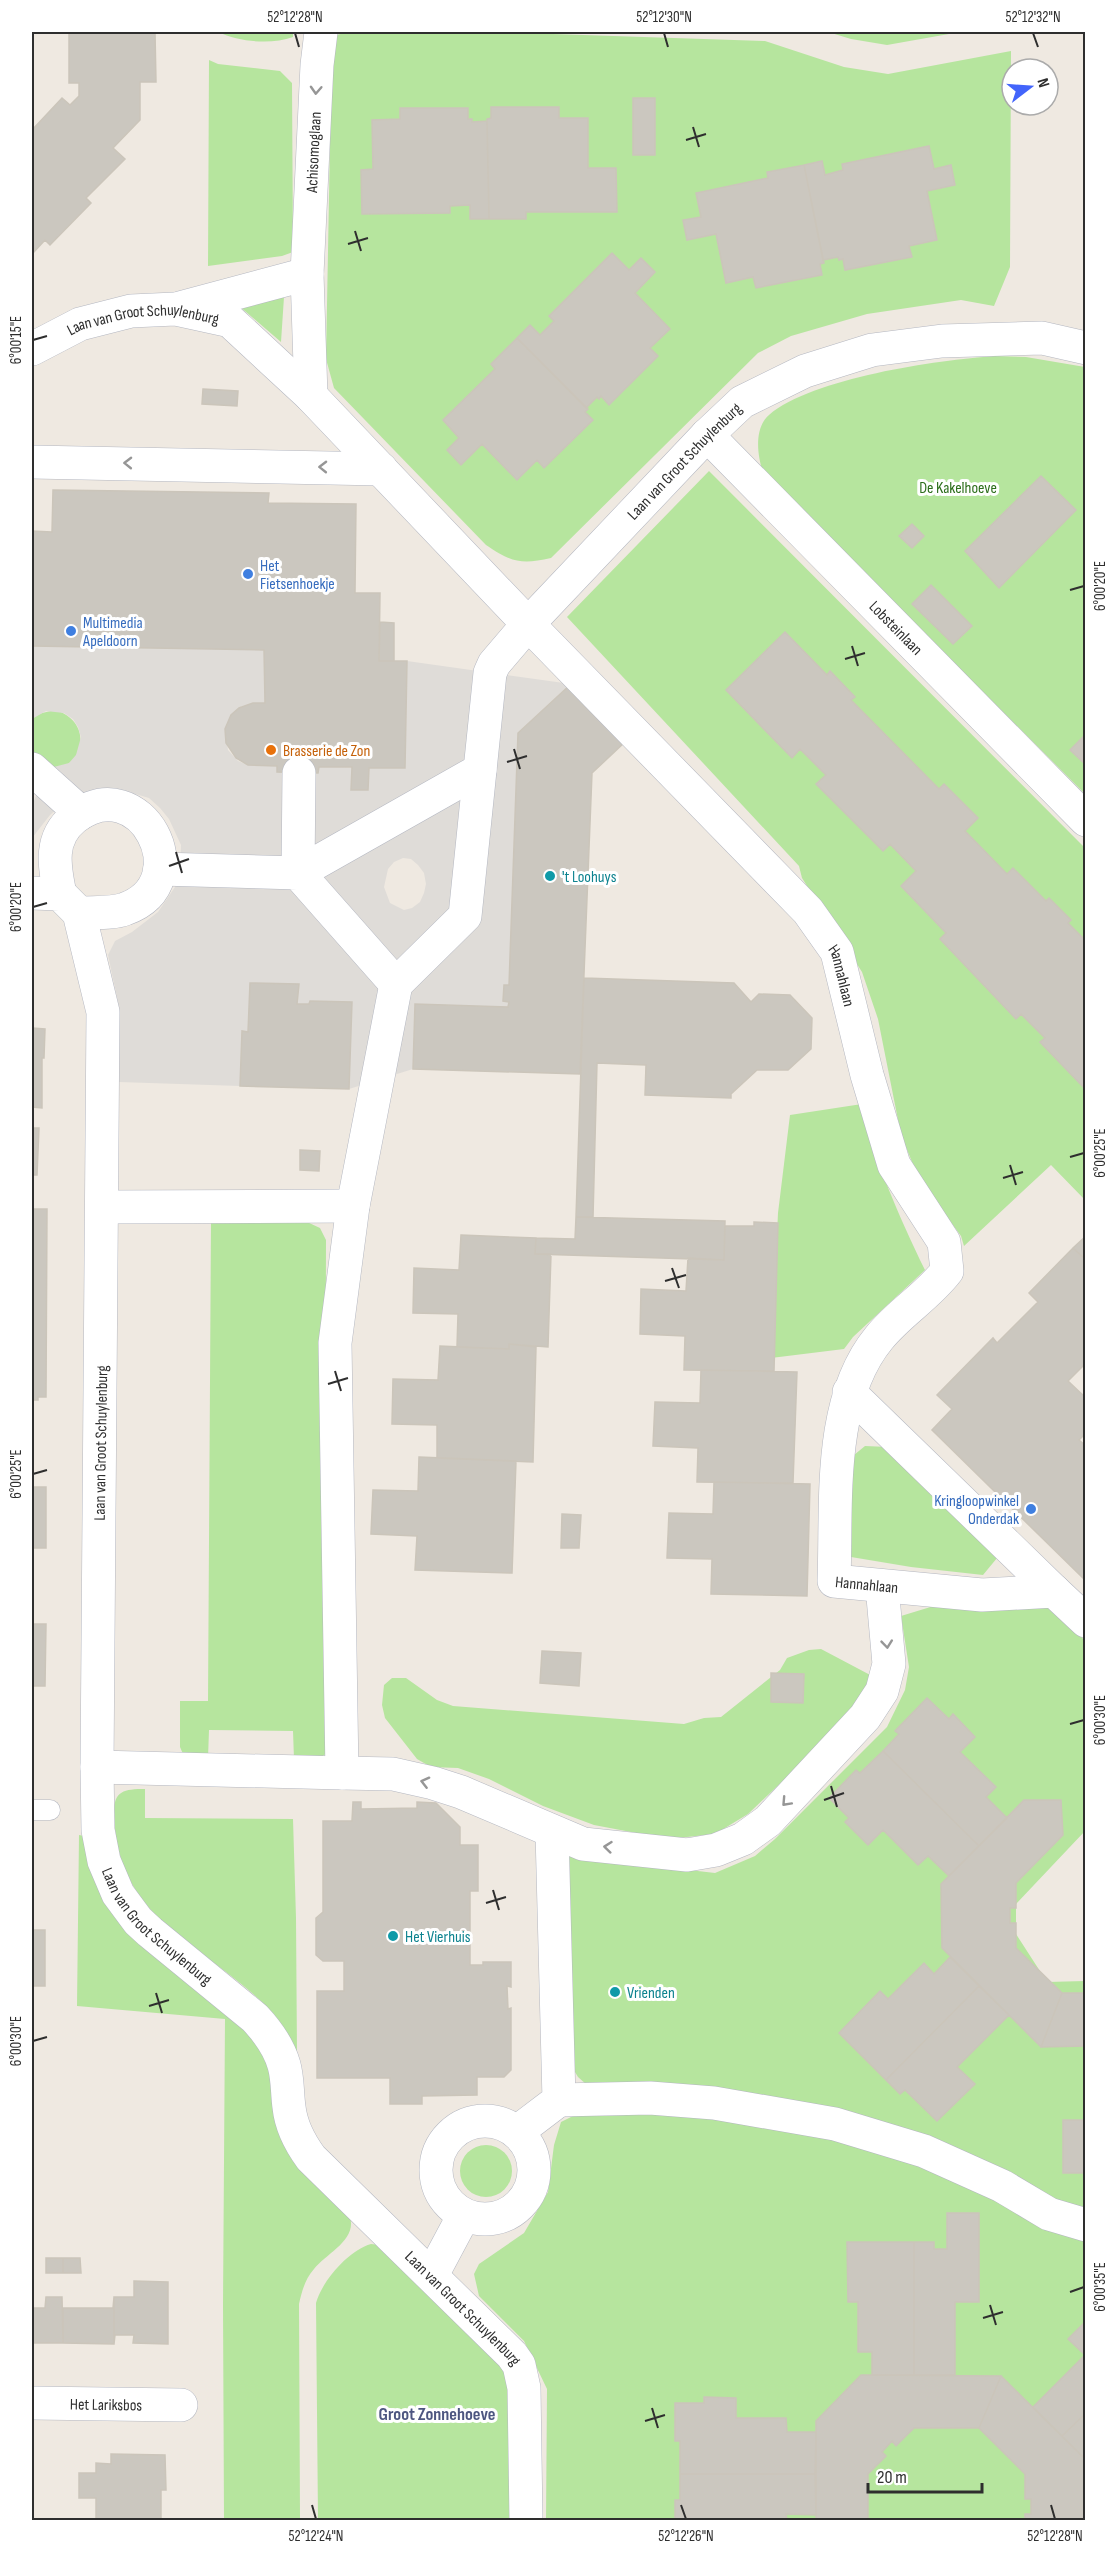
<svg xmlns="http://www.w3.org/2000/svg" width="1117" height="2552" font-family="'Sofia Sans Condensed',sans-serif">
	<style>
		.green { fill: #b6e59e }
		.plaza { fill: #dfdcd8; fill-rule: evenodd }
		.building { fill: #cbc7bf; stroke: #cbc5ba; stroke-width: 1.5 }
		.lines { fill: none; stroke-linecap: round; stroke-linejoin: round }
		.lane-casing { stroke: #b4b7c1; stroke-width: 21 }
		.street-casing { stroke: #b4b7c1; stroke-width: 34 }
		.lane { stroke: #fff; stroke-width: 20 }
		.street { stroke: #fff; stroke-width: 33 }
		.oneway { stroke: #969696 }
		.ticks { fill: none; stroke: #2e2e2e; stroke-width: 2 }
		.shop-dot { fill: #3f7fe0; stroke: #fff; stroke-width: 2 }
		.food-dot { fill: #e8710a; stroke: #fff; stroke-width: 2 }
		.culture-dot { fill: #0f9aa8; stroke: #fff; stroke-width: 2 }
		.labels { text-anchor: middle; stroke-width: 6; stroke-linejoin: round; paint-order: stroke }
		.street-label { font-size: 16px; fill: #2e2e2e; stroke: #fff }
		.park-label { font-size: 16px; fill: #2c6e1b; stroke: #fff }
		.shop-label { font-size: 16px; fill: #366cbe; stroke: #fff; text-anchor: start }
		.food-label { font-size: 16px; fill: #c56008; stroke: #fff; text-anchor: start }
		.culture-label { font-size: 16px; fill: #0d838f; stroke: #fff; text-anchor: start }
		.neighbourhood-label { font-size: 18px; font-weight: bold; fill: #4d5680; stroke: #fff }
		.neatline { fill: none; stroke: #2e2e2e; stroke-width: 2 }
		.ticks-label { font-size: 15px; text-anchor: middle; fill: #2e2e2e }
	</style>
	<rect width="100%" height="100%" fill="#efe9e1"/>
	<!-- green -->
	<path class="green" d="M218,32H293V37C271,45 240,42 218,32Z
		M349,32H489L765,41L844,67L888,74L1011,51L1010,267L994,306L961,300L867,314L791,336L758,353L551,558C521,565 511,562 486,545L334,388L326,359L332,36Z
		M828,32H948L949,34L887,45L851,39Z
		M209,60L218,64L280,71L292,83L293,252L282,256L208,266Z
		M284,297L281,342L239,306Z
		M995,356L1026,357L1085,367V794L763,472C757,455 754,428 769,415C812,378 937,360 995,356Z
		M709,471L1085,848V1200L1051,1165L964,1246L961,1236L919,1179L901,1135L878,1019L862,972L802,878L799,866L567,617Z
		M55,710C98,723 80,775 49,767C43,766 37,762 32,760V719L38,714Z
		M862,1104C875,1163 899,1216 925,1270L853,1337L844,1349L771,1358L778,1213L790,1115Z
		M211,1222H307L320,1228L326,1240L325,1645L329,1752L321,1757L294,1759L293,1731L209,1730L208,1758L183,1754L180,1747V1701H208Z
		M865,1446L888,1447L1002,1552L983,1575L911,1567L845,1556L854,1455Z
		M937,1605L1045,1606L1061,1614L1085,1641V1831L1016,1904V1934L1047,1982L1085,1981V2208L1068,2206L816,2106L716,2087L587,2085L578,2077L572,2067L568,1856L715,1873L755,1856L775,1839L887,1727L905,1690L909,1667L901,1616Z
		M821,1649L874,1677L847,1720L748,1814L715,1834L668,1839L594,1825L543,1806L489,1779L458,1768L431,1767L417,1759L385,1718L382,1705L384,1685L392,1678H406L437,1700L453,1706L684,1724L704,1718L721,1717L780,1670L787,1658L809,1650Z
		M145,1789V1818L293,1819L296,1918L297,2054C290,2037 281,2021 268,2008C204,1943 118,1922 114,1816C113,1791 123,1789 145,1789Z
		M79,1835L84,1836L252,2035L350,2217C357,2240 327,2253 314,2269C305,2279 302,2291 299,2304L300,2520H224L223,2305L225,2019L77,2006Z
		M643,2108L805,2128L941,2170L1085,2238V2520H546L547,2389L524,2341L479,2296L474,2274L479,2264L524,2233L548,2192L554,2145L561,2122L579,2113Z
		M460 2171a26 26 0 1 1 52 0a26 26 0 1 1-52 0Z
		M371,2244L380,2245L509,2375L513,2520H318L316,2303C322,2281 349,2250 371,2244Z"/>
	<!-- plaza -->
	<path class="plaza" d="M265,598V703L242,706L231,715L225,729L228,750L238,761L248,765L277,766V772L318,773L319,767L405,768L407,661L571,684L518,733L509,985L503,1001L509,1002L508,1007L415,1004L413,1069L349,1089L352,1002L310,1001L309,1004H297L298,984L250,983L248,1032L242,1031L240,1086L119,1082L118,1002L108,955L115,941L132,932L158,912L175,887L180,869L181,845L169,819L160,808L149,798L115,788L97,789L67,800L50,815L32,838V806L39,788L50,768L69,763L76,755L81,737L78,727L73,719L64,713L46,711L32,719V646L218,649ZM403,858L411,859L418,865L424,873L426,884L424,893L420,902L412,908L404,910L390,903L384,887L388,869L394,862Z"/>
	<!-- building -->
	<path class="building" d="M69,32H155L156,82H140V120L113,148L125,159L86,198L91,203L50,245L45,240L32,254V130L62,98L70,105L79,96V83H69Z
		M633,98H655V155H633Z
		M491,107H559V118H588V168H616L617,212H526V219H489L487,119L491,118Z
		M400,108H468V119H472V122L487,121L489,219H470V205L450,206V213L362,214L361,170L373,169L372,120L400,119Z
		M929,146L934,169L951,165L955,185L927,191L937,240L909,246L912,257L845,270L843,259L839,260L838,257L823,260L804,165L822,161L825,175L843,170L842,164Z
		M804,165L824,263L820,264L822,275L756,288L753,277L726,283L716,234L687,240L683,220L701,217L696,193L768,178L767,172Z
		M612,253L629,270L641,258L655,272L635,293L670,329L650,348L658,356L609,405L601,396L599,399L597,397L586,408L517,338L530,325L540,335L554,321L549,316Z
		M517,338L588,409L585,412L593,420L544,468L537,460L517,480L482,444L461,465L447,450L459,438L443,420L495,369L491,364Z
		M203,389L238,391L237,406L202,404Z
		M1041,476L1076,510L999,588L965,551Z
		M53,490L269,493L268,503L356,504L355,593H380L379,661H407L405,768H369L368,790H351L352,767H319L318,773L277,772V766L248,765L236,758L226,743L225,729L231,715L239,708L253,703H265L264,650L32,646V531L52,532Z
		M912,524L924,536L912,548L899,536Z
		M931,585L972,626L953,644L912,604Z
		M380,622L394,623V661H379Z
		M785,632L827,675L830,671L855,697L851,700L939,789L944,784L978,818L965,831L1007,874L1013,868L1046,901L1049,898L1071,920L1068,923L1086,941V1090L1040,1042L1045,1038L1021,1014L1016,1019L940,939L946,933L901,886L916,871L890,844L883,851L816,784L826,775L800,749L792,758L726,690Z
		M571,684L625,742L592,773L580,1074L413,1069L415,1004L508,1007L509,1002L503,1001L504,985H509L518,733Z
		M1086,734V765L1070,750Z
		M584,978L734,983L751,1002L759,994L790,995L812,1018L811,1049L788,1070H757L731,1094V1098L645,1095L646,1065L597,1063L593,1217H576Z
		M250,983L299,984L297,1004H309L310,1001L352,1002L349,1089L240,1086L242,1031L248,1032Z
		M32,1028L45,1029L44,1058H42V1108L32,1107Z
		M32,1128H39L37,1175H32Z
		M300,1150L320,1151L319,1171L300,1170Z
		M32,1209H47L46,1397H38V1400H32Z
		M576,1217L725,1221L724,1260L535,1254L536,1238L575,1239Z
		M754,1222L778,1223L774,1371L684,1370L685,1336L640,1334L641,1289L686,1291L688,1258L724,1260L725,1226H754Z
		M461,1235L536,1238L535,1254H551L548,1347L509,1344V1349L457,1347L458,1314L413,1313L414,1268L459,1270Z
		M1086,1236V1260L1073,1248Z
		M1073,1248L1086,1260V1363L1068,1381L1086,1398V1433L1079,1440L1086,1446V1581L932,1430L952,1409L937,1395L993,1338L997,1343L1038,1302L1029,1293Z
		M509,1344L536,1347L533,1462L437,1458V1425L392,1424L393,1379L438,1380L440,1346L509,1349Z
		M701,1370L797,1372L793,1483L697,1482L698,1448L653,1446L655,1402L700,1403Z
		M419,1457L516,1461L512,1573L415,1570L417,1536L371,1534L373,1490L418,1491Z
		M714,1482L810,1484L807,1596L711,1594L712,1559L667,1558L669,1513L713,1514Z
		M32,1487H46V1548H32Z
		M562,1514L581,1515L579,1548H561Z
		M32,1624H46L45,1686H32Z
		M542,1651L581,1653L579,1686L540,1683Z
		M771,1673L804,1674L803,1703L771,1702Z
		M927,1698L949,1719L953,1714L975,1737L960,1752L996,1787L986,1797L1007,1818L979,1846L883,1751L899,1734L895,1731Z
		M883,1751L979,1846L949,1876L928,1856L918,1865L883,1830L868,1845L845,1822L849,1818L829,1798L856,1770L860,1773Z
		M1024,1800H1061L1063,1835L1016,1883V1908H1010V1923H1016V1948L1062,1993L1041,2047L942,1948L941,1884Z
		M353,1802H361V1809L417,1808V1802L436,1803L460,1827V1845H478V1891H470V1965H483V1962H511V1987L507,1986L508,2009L511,2008V2070L504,2077H477V2095L422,2096V2104H390V2078H317V1991H344V1961H323L316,1955V1918L323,1912V1821H352Z
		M32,1930H45V1986H32Z
		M950,1957L979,1986L886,2080L839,2033L880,1991L888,1999L924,1963L934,1974Z
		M979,1986L1009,2015L957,2067L975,2084L937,2121L905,2090L900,2094L886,2080Z
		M1062,1993H1086V2046L1041,2047Z
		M1063,2120H1086V2173H1063Z
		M947,2213H979V2302H955V2375H914V2242H934V2249H947Z
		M847,2242H914V2375H872V2352H858V2302H848Z
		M46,2258H63V2273H46Z
		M63,2258H80L81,2273H63Z
		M134,2281L168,2282V2344L133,2343L134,2335H115L114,2344V2297H134Z
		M46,2297H62L63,2343H32V2308H45Z
		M114,2297V2344L63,2343V2308H113Z
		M1086,2321V2413L1062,2436L1033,2407L1085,2355L1068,2339Z
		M861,2375L1001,2376L979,2428H914L896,2446L892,2441L882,2452L886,2456L868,2474V2520H816V2421Z
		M1001,2376L1086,2460V2520H1025V2514H1031V2499H1025V2474L979,2428Z
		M704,2397L736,2398V2418H786L787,2432H816L815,2474H680V2441H675V2403H704Z
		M1086,2413V2460L1062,2436Z
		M111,2454L165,2455L166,2490H161V2520H96V2498H79V2473H96V2463L111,2464Z
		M680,2474H815L816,2515L786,2514L787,2520H675V2500H680Z"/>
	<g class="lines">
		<!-- lane casing -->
		<g class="lane-casing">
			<path id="lane" d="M32,1810H50"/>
		</g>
		<!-- street casing -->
		<g class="street-casing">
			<g id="street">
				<path id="s1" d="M307,274L317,65L321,32"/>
				<path d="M180,308L307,274L311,396"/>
				<path id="s2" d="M32,349L80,324L131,311L175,309L230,321L311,396L528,624L707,435L742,402L805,371L872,350L942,341L1042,338L1086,348"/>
				<path id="s3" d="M707,435L1086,820"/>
				<path d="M32,462L381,469"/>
				<path d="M32,769L81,813"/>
				<path d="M299,773L298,873L480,770"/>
				<path d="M160,869L298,873L396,984"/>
				<path id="s4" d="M32,893L60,894L79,913L103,1012L97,1767L98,1830L104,1861L118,1894L138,1921L150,1932L255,2018C268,2032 279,2047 284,2065C288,2079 287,2093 289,2107C291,2126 300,2143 311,2158L512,2355L519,2365L524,2388L526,2520"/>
				<path d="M60,894C54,866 49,838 74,818C140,766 201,882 125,909C112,914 94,912 79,913"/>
				<path d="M102,1207L353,1206"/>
				<path d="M849,1392L1054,1591"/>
				<path id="s5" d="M97,1767L342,1773L335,1343L353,1206L396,984L465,916L490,673L494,664L528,624L808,911L837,952L867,1075L894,1165L944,1242L947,1271C927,1297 899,1313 879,1338C827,1401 837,1503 834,1581L982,1595L1054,1591L1086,1621"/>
				<path d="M342,1773L393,1774L433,1783L461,1792L583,1844L687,1855L716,1850L743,1839L768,1821L865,1717L882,1691L889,1664L882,1586"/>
				<path d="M559,2100L650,2098L714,2103L835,2124L924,2151L1002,2186L1049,2214L1086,2225"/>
				<circle cx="485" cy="2170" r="49"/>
				<path d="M517,2132L559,2100L552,1832"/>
				<path d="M432,2275L464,2215"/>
				<path id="s6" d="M32,2403L181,2405"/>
			</g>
		</g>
		<!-- lane -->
		<use href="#lane" class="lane"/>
		<!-- street -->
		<use href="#street" class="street"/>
	</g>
	<!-- one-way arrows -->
	<defs><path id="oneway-chevron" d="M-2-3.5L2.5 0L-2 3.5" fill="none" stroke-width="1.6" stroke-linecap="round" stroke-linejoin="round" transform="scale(1.5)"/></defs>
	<g class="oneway">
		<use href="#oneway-chevron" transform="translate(316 90) rotate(93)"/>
		<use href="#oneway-chevron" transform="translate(128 463) rotate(-179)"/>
		<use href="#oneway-chevron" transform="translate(323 467) rotate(-179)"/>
		<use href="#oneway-chevron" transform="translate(887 1644) rotate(84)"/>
		<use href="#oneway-chevron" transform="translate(425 1782) rotate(-166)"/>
		<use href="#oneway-chevron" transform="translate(786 1802) rotate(133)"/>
		<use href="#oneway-chevron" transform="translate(608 1847) rotate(-174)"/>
	</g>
	<!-- ticks -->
	<path class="ticks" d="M295,33L299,47M664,33L668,47M1033,33L1038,47M693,127L699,147M686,140L706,134M355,231L361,251M348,244L368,238M33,340L47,336M1070,590L1084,586M852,646L858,666M845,659L865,653M514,749L520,769M507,762L527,756M176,852L182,873M169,866L189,859M33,907L47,903M1070,1157L1084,1153M1010,1165L1016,1185M1003,1178L1023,1172M672,1268L679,1288M665,1281L686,1275M335,1371L341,1391M328,1384L348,1378M33,1474L47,1470M1070,1724L1084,1720M831,1786L837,1807M824,1800L844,1793M493,1890L499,1910M486,1903L506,1897M156,1993L162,2013M149,2006L169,2000M33,2041L47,2037M1070,2292L1084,2287M990,2305L996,2325M983,2318L1003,2312M652,2408L658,2428M645,2421L665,2415M312,2505L316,2519M681,2505L686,2519M1051,2505L1055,2519"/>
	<!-- markers -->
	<g class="shop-dot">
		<circle cx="248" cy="574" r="6"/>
		<circle cx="71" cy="631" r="6"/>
		<circle cx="1031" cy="1509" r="6"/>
	</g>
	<circle class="food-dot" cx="271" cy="750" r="6"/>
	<g class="culture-dot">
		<circle cx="550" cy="876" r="6"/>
		<circle cx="393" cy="1936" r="6"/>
		<circle cx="615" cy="1992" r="6"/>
	</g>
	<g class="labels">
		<!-- street labels -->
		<g class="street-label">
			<text dy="6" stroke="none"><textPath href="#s1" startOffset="122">Achisomoglaan</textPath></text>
			<text dy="6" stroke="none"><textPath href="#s2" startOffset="118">Laan van Groot Schuylenburg</textPath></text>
			<text dy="6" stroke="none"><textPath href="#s2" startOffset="858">Laan van Groot Schuylenburg</textPath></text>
			<text dy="6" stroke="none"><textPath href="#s3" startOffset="270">Lobsteinlaan</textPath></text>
			<text dy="6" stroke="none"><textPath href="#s5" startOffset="1918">Hannahlaan</textPath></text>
			<text transform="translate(100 1443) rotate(-89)" y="6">Laan van Groot Schuylenburg</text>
			<text dy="6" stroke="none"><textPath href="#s5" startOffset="2616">Hannahlaan</textPath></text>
			<text dy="6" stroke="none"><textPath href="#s4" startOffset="1092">Laan van Groot Schuylenburg</textPath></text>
			<text dy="6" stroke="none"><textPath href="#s4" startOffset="1596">Laan van Groot Schuylenburg</textPath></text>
			<text dy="6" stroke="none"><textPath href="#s6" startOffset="74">Het Lariksbos</textPath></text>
		</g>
		<!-- park labels -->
		<g class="park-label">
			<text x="958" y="493">De Kakelhoeve</text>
		</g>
		<!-- shop labels -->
		<g class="shop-label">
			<text x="260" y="571">Het<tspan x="260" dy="18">Fietsenhoekje</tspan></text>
			<text x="83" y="628">Multimedia<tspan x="83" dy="18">Apeldoorn</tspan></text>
			<text x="1019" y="1506" text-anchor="end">Kringloopwinkel<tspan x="1019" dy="18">Onderdak</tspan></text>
		</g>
		<!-- food labels -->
		<g class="food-label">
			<text x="283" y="756">Brasserie de Zon</text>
		</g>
		<!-- culture labels -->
		<g class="culture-label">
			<text x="562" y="882">'t Loohuys</text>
			<text x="405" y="1942">Het Vierhuis</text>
			<text x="627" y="1998">Vrienden</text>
		</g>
		<!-- neighbourhood labels -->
		<g class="neighbourhood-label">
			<text x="437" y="2420">Groot Zonnehoeve</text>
		</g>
	</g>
	<!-- border -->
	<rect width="1117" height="2552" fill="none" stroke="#ffffff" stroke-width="66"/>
	<!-- north arrow -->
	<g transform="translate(1030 87) rotate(73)"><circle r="28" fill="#ffffff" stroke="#ababab" stroke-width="1.5"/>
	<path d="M0-4.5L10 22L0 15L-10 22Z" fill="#4264fb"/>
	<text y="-9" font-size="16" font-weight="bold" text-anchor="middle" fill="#2e2e2e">N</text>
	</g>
	<!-- scale -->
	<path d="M868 2483v9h114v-9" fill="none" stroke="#2e2e2e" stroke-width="3"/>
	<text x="877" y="2483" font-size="18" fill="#2e2e2e" stroke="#ffffff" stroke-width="4.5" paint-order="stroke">20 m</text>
	<rect x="33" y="33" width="1051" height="2486" class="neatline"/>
	<g class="ticks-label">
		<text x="295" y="22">52°12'28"N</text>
		<text x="664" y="22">52°12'30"N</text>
		<text x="1033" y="22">52°12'32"N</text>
		<text transform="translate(16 340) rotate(-90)" y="5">6°00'15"E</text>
		<text transform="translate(1100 586) rotate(-90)" y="5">6°00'20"E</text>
		<text transform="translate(16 907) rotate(-90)" y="5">6°00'20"E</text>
		<text transform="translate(1100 1153) rotate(-90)" y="5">6°00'25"E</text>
		<text transform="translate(16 1474) rotate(-90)" y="5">6°00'25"E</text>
		<text transform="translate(1100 1720) rotate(-90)" y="5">6°00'30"E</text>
		<text transform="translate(16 2041) rotate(-90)" y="5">6°00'30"E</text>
		<text transform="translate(1100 2287) rotate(-90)" y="5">6°00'35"E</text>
		<text x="316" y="2541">52°12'24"N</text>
		<text x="686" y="2541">52°12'26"N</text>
		<text x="1055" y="2541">52°12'28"N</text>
	</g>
</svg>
